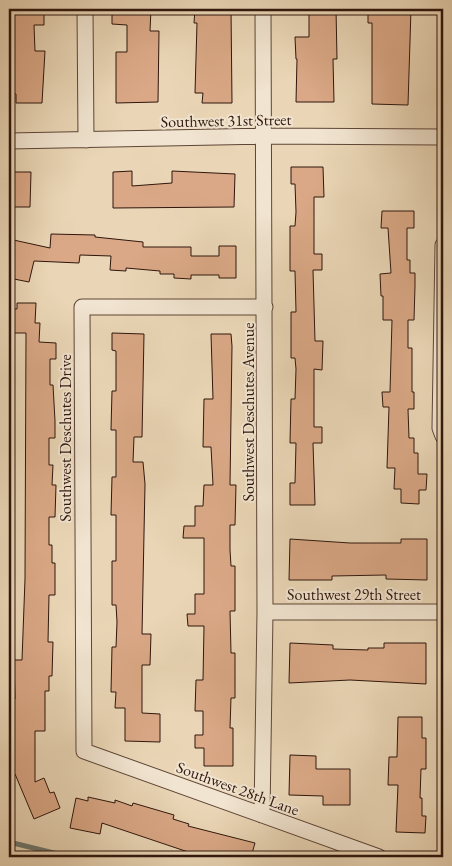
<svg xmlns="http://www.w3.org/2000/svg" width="452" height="866" font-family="'EB Garamond',serif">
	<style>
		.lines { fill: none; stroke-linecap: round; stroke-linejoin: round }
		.stream { stroke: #6e786f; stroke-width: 5 }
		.building { fill: #daa886; stroke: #2f160d }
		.minor-casing { stroke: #5e4637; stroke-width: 17 }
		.minor { stroke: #f1e4d0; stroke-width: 15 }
		.labels { text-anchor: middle; stroke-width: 4; stroke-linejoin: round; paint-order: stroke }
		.street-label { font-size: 16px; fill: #2f160d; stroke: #f1e4d0 }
	</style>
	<rect width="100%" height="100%" fill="#ead6b6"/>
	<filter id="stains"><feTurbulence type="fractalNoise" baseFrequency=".004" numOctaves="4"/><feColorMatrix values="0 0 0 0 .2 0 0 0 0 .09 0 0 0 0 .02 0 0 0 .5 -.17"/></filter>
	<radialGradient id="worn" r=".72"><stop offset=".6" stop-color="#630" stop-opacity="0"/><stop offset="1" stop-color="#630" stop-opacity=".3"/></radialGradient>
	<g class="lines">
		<!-- stream -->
		<path class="stream" d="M9,842L70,857"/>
	</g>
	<!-- building -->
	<path class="building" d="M9,9H44V25H34L35,51H45L42,103H16V94H9Z
		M118,9H151L150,31H159L158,102L116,103V52H127V25L112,24V12H118Z
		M195,9H231L232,103H202L203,93H195L197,23H194Z
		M309,9H336L337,59H333L334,102H296L297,59H296L295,37H309Z
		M368,9H411L408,105L372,104V23H368Z
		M291,167H323L324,197H314V254H322V270H313L315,341H323L322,370L314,369V427H322V443H313L315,505H290V483H295L296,443H290L291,399H295L296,369L295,358H291V312H296L295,271H290V226H295L296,212L295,184H291Z
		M132,171V186L172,183V171L235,174L234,207L113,208V172Z
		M9,172H31L30,207H9Z
		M382,211H414V228H407V260H410V273H415V286L414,320H408V348H412V392H414V409H408L409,438H414V453H418V474H427L426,490H419V504L401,503V489H394L395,468H387L389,407H383L382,392H390L392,320H383V296H381L380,274L391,273L388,228H381Z
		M51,234L95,235V237L143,242V247H191V256H219V246H236V278H219V275H191V279L174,278V274H160V271L126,268V271L110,270L111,256L80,255L79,263L34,261L29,282L9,278V239L50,248Z
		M17,303H36L35,323H40L39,342L56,343V359H50V385H53L55,421V438H49V465H53L52,485H56L55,517H49V545H52V563H55V595H49L48,642H53L52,676H49V691H45V731H35V782L44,778L50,793L54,792L60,808L34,819L15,774H9V699H15L14,660H22L25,579L26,333H9V309H17Z
		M112,333L144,334L142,437H134L133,462H143L145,484L142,634H151L150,665H142V713L160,714V742L125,741V708H115L116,692H111L112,647H116L117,622L116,605H112V561H116V515H111L112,477H116V430H111L112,391H116V351L112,350Z
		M211,334H231L232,346L230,485H236L235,525H230V550L231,566H235V611H230L231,653H235V698H231L230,728H233V766H204V748H195V735H203V711H195L196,680H203L204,626H188L187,614H195V594H204V538H183L184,526H195V506H203L204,485H213L211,447H203L204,399H213Z
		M290,539L350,543H401V539H427V580L386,579V575L332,576V580H289Z
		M290,643L333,645V649L368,650V648H384V643H426V684L350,680L289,683Z
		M398,717H422V738H426V769H421L420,798H422V816H426L425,833L396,832L398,785H388L389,757H397Z
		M290,755L316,756V769H350V805H323V796L289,795Z
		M88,797L115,803V800L132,806L133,803L174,815L173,819L189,824L188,826L255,843L251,857H203L102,823L100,834L70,828L76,798L88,801Z"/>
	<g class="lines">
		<!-- minor casing -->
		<g class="minor-casing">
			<path id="minor" d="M85,9L86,140
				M9,141L265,136L443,137
				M443,245L440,428L443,436
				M265,307H82L84,751L379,857
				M265,612H443
				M262,815L265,612L263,9"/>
		</g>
		<!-- minor -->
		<use href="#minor" class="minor"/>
	</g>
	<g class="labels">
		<!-- street labels -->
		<g class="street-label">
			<text transform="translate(226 120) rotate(-1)" y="6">Southwest 31st Street</text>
			<text transform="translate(248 412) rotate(-90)" y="6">Southwest Deschutes Avenue</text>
			<text transform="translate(65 438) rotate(-90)" y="6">Southwest Deschutes Drive</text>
			<text x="354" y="600">Southwest 29th Street</text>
			<text transform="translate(238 788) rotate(20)" y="6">Southwest 28th Lane</text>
		</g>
	</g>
	<!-- margin -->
	<rect width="452" height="866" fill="none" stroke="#ead6b6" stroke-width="30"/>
	<rect x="10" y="10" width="432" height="846" fill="none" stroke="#2f160d" stroke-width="2.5"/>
	<rect x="15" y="15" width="422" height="836" fill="none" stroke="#2f160d"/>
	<rect width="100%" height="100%" filter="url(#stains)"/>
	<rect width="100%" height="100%" fill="url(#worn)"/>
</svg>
